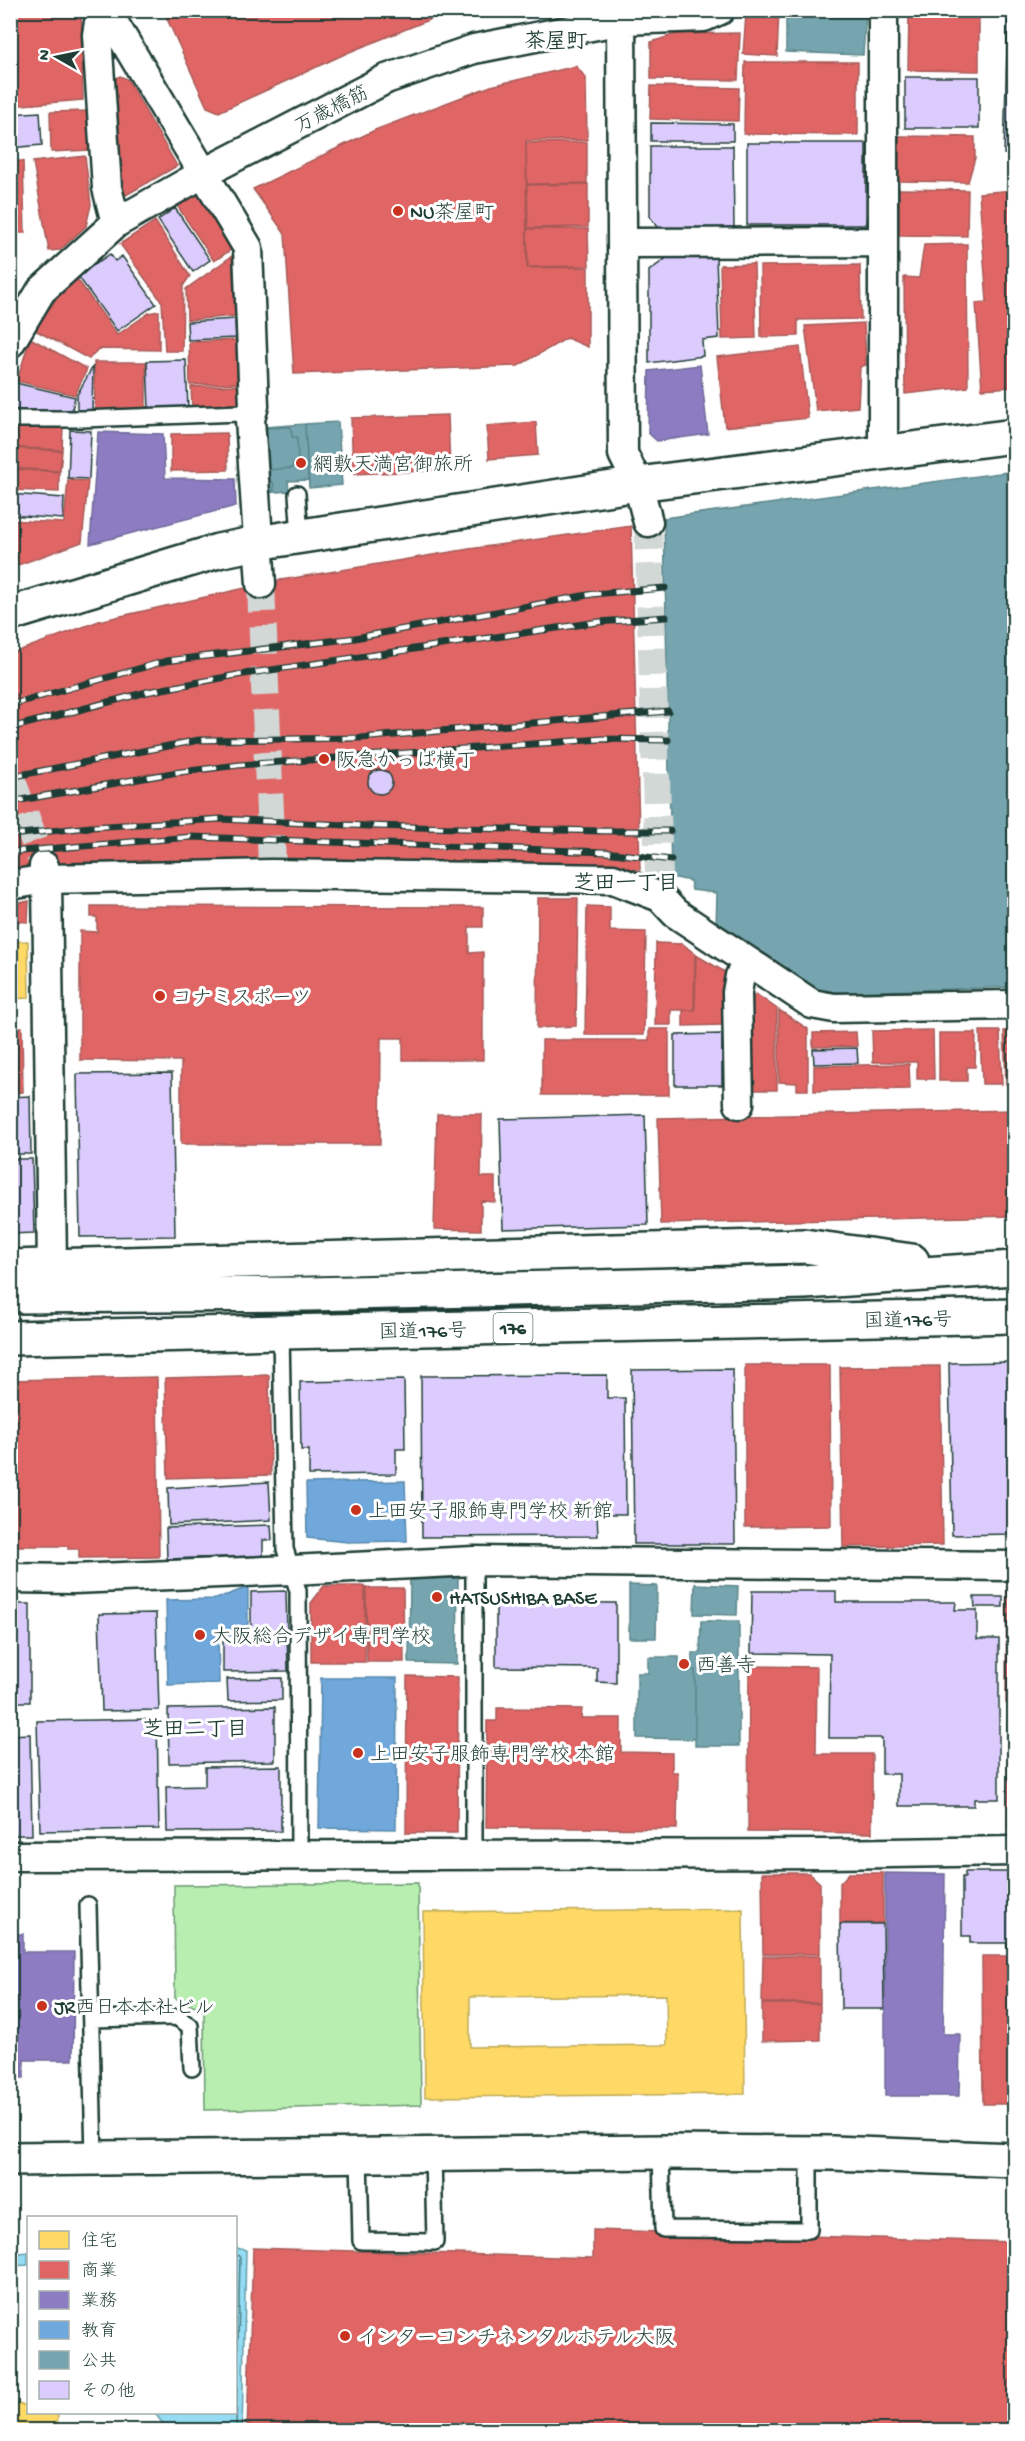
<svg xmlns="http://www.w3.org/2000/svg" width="1025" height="2441" font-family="'Gochi Hand','Klee One',sans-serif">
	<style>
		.green { fill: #b8efb1; stroke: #6c9672; stroke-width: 1.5 }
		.water { fill: #93dcf4; stroke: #659ca7; stroke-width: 1.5 }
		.homes { fill: #ffd966; stroke: #bcaa57; stroke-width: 1.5; fill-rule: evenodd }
		.shops { fill: #e06666; stroke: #a65a57; stroke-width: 1.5 }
		.offices { fill: #8e7cc3; stroke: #6d6998; stroke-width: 1.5 }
		.schools { fill: #6fa8dc; stroke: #5788aa; stroke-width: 1.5 }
		.public { fill: #76a5af; stroke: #5c868a; stroke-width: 1.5 }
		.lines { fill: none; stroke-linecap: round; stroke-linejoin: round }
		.shore { stroke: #4d7d81; stroke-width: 1.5 }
		.building { fill: #dccbfd; stroke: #1f3d34; stroke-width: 1.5 }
		.street-tunnel { stroke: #d2d8d6; stroke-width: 28; stroke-dasharray: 28 14; stroke-linecap: butt }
		.lane-casing { stroke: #1f3d34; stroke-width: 20 }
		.street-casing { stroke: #1f3d34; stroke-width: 33 }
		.secondary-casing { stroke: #1f3d34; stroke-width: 38 }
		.highway-casing { stroke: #1f3d34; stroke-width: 38 }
		.lane { stroke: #fff; stroke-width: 15 }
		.street { stroke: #fff; stroke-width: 28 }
		.secondary { stroke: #fff; stroke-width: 33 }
		.highway { stroke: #fff; stroke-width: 33 }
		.rail-casing { stroke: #1f3d34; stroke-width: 7 }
		.rail { stroke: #fff; stroke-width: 4.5; stroke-dasharray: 14; stroke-linecap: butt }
		.poi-dot { fill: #c8321e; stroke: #fff; stroke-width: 2 }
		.labels { text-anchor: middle; stroke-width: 6; stroke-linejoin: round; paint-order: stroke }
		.shield { fill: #fff; stroke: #627771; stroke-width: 1.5 }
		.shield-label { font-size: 18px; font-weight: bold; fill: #1f3d34 }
		.street-label { font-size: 20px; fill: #1f3d34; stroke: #fff }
		.poi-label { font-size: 20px; fill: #1f3d34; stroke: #fff; text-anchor: start }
		.neighbourhood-label { font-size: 21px; font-weight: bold; fill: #1f3d34; stroke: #fff }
	</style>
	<rect width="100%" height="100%" fill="#fff"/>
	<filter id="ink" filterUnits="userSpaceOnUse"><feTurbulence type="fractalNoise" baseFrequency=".0167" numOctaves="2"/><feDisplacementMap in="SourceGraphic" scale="12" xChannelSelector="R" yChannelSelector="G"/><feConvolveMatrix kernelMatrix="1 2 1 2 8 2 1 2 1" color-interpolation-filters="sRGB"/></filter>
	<g filter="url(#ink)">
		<!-- green -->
		<path class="green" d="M418,1883L421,2105L205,2110L204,2011L175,1998L174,1885Z"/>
		<!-- water -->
		<path class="water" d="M236,2248L246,2250L242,2430H167L155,2413L236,2412Z
			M28,2252V2265L11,2266V2254Z"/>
		<!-- homes -->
		<path class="homes" d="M28,941L29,998L10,999V942Z
			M743,1909L745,2094L425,2097L423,1912ZM666,1995L667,2045L470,2047V1997Z
			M10,2404L28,2405V2412H58L57,2430H10Z"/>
		<!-- shops -->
		<path class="shops" d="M12,10H81L83,100L10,106Z
			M163,10H446V13L347,53L219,112L207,107Z
			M757,10H779L777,56L743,54L746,14Z
			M909,10H979V71L908,70Z
			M740,33L738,80L651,79V42L676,34Z
			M745,62H858V135L744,134Z
			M576,66L586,78L587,140L526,141L527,268L588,267V347L567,338L518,366L294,374L285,234L253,189L375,130L491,86Z
			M120,76L127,79L177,166L126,195L114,181V79Z
			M651,86L739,88L738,121L650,119Z
			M90,111L91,150L51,152L50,112Z
			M899,136L975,137V158L968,182L898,181Z
			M587,142V183L527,184L526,143Z
			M85,156L91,205L86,226L60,250L49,251L33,162Z
			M10,161H23L25,233H10Z
			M588,184V227L528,228L527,185Z
			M899,189L968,190L967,236L899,235Z
			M1014,190V387L982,389L976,303L987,302L979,193Z
			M197,194L234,248L214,261L178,207Z
			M155,221L190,276L183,286L182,351H165L162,302L120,244Z
			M527,229H588L589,266L528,267Z
			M967,244L968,387L905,394L904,277L919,278L924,245Z
			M232,256L236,316L187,320L186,289Z
			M754,264L756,338L722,339L720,265Z
			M860,265L861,319L798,320V336L761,337L760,266Z
			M75,276L117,335L149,313L159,311V350L98,349L89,359L33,329Z
			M864,323L866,365L860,367L858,407L816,411L805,326Z
			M30,338L87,369L75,395L17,381Z
			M238,340L239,383L190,385L189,342Z
			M800,347L808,418L725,427L717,357Z
			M94,362H146V410H95Z
			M239,385L240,407L192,409L191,387Z
			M448,415L450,470L353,474L351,418Z
			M536,422L538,455L489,459L487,426Z
			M10,425L63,428L62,450L10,447Z
			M227,433L228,470L171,471V434Z
			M10,448L62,451L60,471L10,468Z
			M10,469L59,472V492L10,490Z
			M68,480L88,481L82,542L10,568V520L64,523Z
			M631,526L640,870L609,867L67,863L10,872V654L99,621L281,580L469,549Z
			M538,898H578L576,1026L537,1028Z
			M29,901L28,922L10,921V905Z
			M91,906L483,907V927H469V953L483,952V1060H403V1038H381L380,1144H181V1061L80,1060V931L97,932V917H91Z
			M587,906L610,907V931L646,932L644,1035H585Z
			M656,943L683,944L695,954L694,1010H671V1025H655Z
			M696,955L725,972V1025L683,1026V1010H695Z
			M756,994L777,1009V1090H752L750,998Z
			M779,1010L808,1029V1090H797V1083L779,1082Z
			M10,1027H22L23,1092L10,1093Z
			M649,1029H669V1095H542V1040H649Z
			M933,1030L934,1079H917V1062H873L872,1031Z
			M1014,1030V1083L1006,1084L1004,1031Z
			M980,1031H1000L1002,1084H982Z
			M856,1032L857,1046L813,1047V1033Z
			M939,1033H976L975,1067H967V1081H939Z
			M909,1064L910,1089L814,1091V1066Z
			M1014,1110V1216L661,1224L658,1118Z
			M437,1114H482L481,1177H495V1202L481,1201V1230L434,1229Z
			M745,1365H830L831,1526L745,1527Z
			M940,1366L943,1545L843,1547L840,1367Z
			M269,1375L271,1475L168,1478L165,1378Z
			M157,1377L159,1557L79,1558V1549H68V1546H10V1380Z
			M324,1586H365V1662H311V1603Z
			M1007,1587H1014V1703H1006Z
			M366,1588H403L404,1662H367Z
			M749,1666L817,1667L816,1754H872V1833L748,1832Z
			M407,1676L458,1677L457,1833H406Z
			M497,1708L582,1709L581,1718H621V1752L672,1753V1772H678L677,1829L486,1827L487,1721H497Z
			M1008,1751H1014V1830H1008Z
			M762,1873H809L820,1883V1954H763Z
			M849,1873H883V1923H840V1883Z
			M763,1956H820V2003H762Z
			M982,1956H1009V1966H1014V2104H983Z
			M762,2004H820V2040L762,2041Z
			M593,2230L1014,2242V2430H247L253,2248L593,2258Z"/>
		<!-- offices -->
		<path class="offices" d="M700,365L708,434L657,441L648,433L649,371Z
			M98,432L163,434L165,478L235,479L236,506L90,544Z
			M885,1873L945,1874L943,2034H960L959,2096H885Z
			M10,1934H23V1952H74L73,2060H24V2078H10Z"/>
		<!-- schools -->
		<path class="schools" d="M405,1481L407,1541L348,1542L307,1538L306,1483Z
			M248,1587V1635L218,1636L219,1683L168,1685L166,1600L216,1599Z
			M321,1678H397L396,1829L319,1828Z"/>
		<!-- public -->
		<path class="public" d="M786,10H866L863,55L786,52Z
			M338,422L342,485L309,488L305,424Z
			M305,424L308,480L288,481L289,491L264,493L261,437L265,427Z
			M291,427L292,437H297L298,463H293V468L268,470V464L264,465L262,439H267L266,428Z
			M1014,471V987L813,993L716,928L717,893L692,890L690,881L671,877L664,518Z
			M273,482L274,490H266L265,483Z
			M410,1578H458L457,1664L409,1663Z
			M695,1584L738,1586L737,1615L694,1614Z
			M629,1585L657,1586L656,1638H629Z
			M701,1621H739V1746H695V1670H692V1653H700Z
			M648,1657H679V1669L695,1670V1739L637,1738V1673H648Z"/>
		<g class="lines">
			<!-- shore -->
			<path class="shore" d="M236,2254L240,2257L236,2430"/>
		</g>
		<!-- building -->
		<path class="building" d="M1008,10H1014V155L1004,154Z
			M905,77H979V128H905Z
			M40,112L42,145L10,148V114Z
			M651,123L733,124V141H651Z
			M747,143H866V225H747Z
			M650,146H733L734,231L662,232L650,217Z
			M175,208L210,260L193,272L158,220Z
			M110,254L115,261L122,256L156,304L117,331L78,276Z
			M668,257H716L719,338L702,340L703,356L649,363V271Z
			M235,319L236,338L188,340L187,322Z
			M186,360L188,409L149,410L147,361Z
			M93,366L92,412L77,413V395Z
			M16,383L75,397L71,414L10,409Z
			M70,430L91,431L89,479L68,478Z
			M10,494L64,498L63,519L10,515Z
			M368 782a12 12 0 1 1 24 0a12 12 0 1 1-24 0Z
			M722,1034V1085H675V1035Z
			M857,1048L858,1063L814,1064L813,1049Z
			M172,1073L175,1236L80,1237L77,1074Z
			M30,1096L31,1154H10V1097Z
			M645,1115L648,1225L503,1229L500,1119Z
			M10,1159H32L34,1233L10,1234Z
			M1014,1362V1534L952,1535L949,1363Z
			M733,1369L735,1544H634L632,1370Z
			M607,1375V1398H625L626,1514H597L598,1536L422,1537L421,1376Z
			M404,1380L405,1449H396V1474L309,1475V1450H301L300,1382Z
			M269,1482L271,1520L169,1525L168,1488Z
			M271,1525L272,1540H263V1556L167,1559L166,1528Z
			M286,1591L288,1671L223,1672V1641H251V1592Z
			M752,1591H836V1602H956L955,1610H977V1639H999V1799H974V1806H899V1774H882V1738H829L830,1654L751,1653Z
			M974,1597H1003V1607H975Z
			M496,1602L616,1603V1683L597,1682V1668L496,1667Z
			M10,1604H30V1702H10Z
			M156,1613L159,1710L102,1711L99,1614Z
			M282,1678V1700L228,1701L227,1679Z
			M275,1707V1761L169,1763L168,1709Z
			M1008,1708H1014V1744H1007Z
			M157,1719L159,1829L40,1831L37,1721Z
			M30,1734L32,1835H10V1735Z
			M281,1766V1831L167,1832L166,1787L205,1786V1767Z
			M965,1872H1014V1947H1007V1943H970V1936H962V1877H965Z
			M840,1924H883L884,2009H841Z"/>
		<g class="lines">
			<!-- street-tunnel -->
			<path class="street-tunnel" d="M648,522L659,875
				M261,584L272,864
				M10,776L44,866"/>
			<!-- lane casing -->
			<g class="lane-casing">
				<path id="lane" d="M10,419H82L241,413L254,406
					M297,494L300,536
					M281,1333L285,1549L298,1591L299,1856
					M474,1854V1561
					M88,1905L94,2158
					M91,2019L176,2017L190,2026L192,2068
					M661,2152L663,2229L809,2230V2152
					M359,2155L361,2241L435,2242L433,2154"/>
			</g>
			<!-- street casing -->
			<g class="street-casing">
				<path id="street" d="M101,10L97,35L107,188L116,223
					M106,10L248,248L254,406L250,419L261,584
					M621,10L623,454L638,484L648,522
					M883,10V452
					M623,243L882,242
					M10,343L41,291L116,223L204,173L386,79L474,49L622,20L704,17L720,10
					M44,866L47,879L52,1266
					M10,885L47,879L272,874L613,879L660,897L675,913L812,1004L834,1008L1014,1005
					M739,1104L737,992L740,976L747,962
					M10,1578L73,1579L292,1570L474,1561L1014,1566
					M10,1856L829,1854L1014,1851"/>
			</g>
			<!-- secondary casing -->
			<g class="secondary-casing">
				<path id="secondary" d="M10,614L218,551L257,543L638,484L1014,436
					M10,2159L661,2152L832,2153L1014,2160"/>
			</g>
			<!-- highway casing -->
			<g class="highway-casing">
				<path id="highway" d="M10,1267L804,1246L912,1261
					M10,1296L309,1294L804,1282L1014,1268
					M10,1338L1014,1316"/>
			</g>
			<!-- lane -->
			<use href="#lane" class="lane"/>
			<!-- street -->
			<use href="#street" class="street"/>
			<!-- secondary -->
			<use href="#secondary" class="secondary"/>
			<!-- highway -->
			<use href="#highway" class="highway"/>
			<!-- rail casing -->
			<g class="rail-casing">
				<path id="rail" d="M10,705L166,661L355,638L593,594L665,588
					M10,728L147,692L237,675L598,622L666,617
					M10,777L199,740L361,738L668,711
					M10,802L172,773L239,765L602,739L668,740
					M10,835L91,827L220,819L368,826L603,831H670
					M10,852L191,837L605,852L671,860"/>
			</g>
			<!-- rail -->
			<use href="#rail" class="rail"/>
		</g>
	</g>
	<!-- markers -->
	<g class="poi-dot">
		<circle cx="398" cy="211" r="6"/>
		<circle cx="301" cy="463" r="6"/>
		<circle cx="324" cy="759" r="6"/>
		<circle cx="160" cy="996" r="6"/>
		<circle cx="356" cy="1510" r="6"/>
		<circle cx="437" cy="1597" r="6"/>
		<circle cx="200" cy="1635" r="6"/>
		<circle cx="684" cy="1664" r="6"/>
		<circle cx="358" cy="1753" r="6"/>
		<circle cx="42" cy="2006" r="6"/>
		<circle cx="345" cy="2336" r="6"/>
	</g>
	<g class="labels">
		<!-- shield labels -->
		<rect class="shield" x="493.5" y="1313" width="39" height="30" rx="4.5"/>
		<g class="shield-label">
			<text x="513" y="1334">176</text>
		</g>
		<!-- street labels -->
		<g class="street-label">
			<text transform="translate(331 108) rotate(-27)" y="7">万歳橋筋</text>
			<text transform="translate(908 1319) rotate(-1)" y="7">国道176号</text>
			<text transform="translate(423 1330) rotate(-1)" y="7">国道176号</text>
		</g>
		<!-- poi labels -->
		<g class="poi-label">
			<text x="410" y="218">NU茶屋町</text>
			<text x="313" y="470">網敷天満宮御旅所</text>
			<text x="336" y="766">阪急かっぱ横丁</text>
			<text x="172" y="1003">コナミスポーツ</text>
			<text x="368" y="1517">上田安子服飾専門学校 新館</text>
			<text x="449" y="1604">HATSUSHIBA BASE</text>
			<text x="212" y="1642">大阪総合デザイ専門学校</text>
			<text x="696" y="1671">西善寺</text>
			<text x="370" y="1760">上田安子服飾専門学校 本館</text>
			<text x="54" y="2013">JR西日本本社ビル</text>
			<text x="357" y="2343">インターコンチネンタルホテル大阪</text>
		</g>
		<!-- neighbourhood labels -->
		<g class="neighbourhood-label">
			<text x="556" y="47">茶屋町</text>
			<text x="626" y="889">芝田一丁目</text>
			<text x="195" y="1735">芝田二丁目</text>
		</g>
	</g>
	<!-- margin -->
	<rect width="1025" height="2441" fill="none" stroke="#fff" stroke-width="36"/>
	<rect x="18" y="18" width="989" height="2405" fill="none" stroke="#1f3d34" stroke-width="2" filter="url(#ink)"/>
	<!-- legend -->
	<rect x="27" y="2216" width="210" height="198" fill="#ffffff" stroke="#a5b1ae" stroke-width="1.5"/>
	<rect x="39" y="2231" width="30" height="18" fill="#ffd966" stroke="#a5b1ae" stroke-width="1.5"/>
	<text x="81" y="2246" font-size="18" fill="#1f3d34">住宅</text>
	<rect x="39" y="2261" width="30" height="18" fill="#e06666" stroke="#a5b1ae" stroke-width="1.5"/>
	<text x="81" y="2276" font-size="18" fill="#1f3d34">商業</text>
	<rect x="39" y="2291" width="30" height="18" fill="#8e7cc3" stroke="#a5b1ae" stroke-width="1.5"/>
	<text x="81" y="2306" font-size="18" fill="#1f3d34">業務</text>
	<rect x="39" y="2321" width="30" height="18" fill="#6fa8dc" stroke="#a5b1ae" stroke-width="1.5"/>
	<text x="81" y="2336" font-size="18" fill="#1f3d34">教育</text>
	<rect x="39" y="2351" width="30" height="18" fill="#76a5af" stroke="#a5b1ae" stroke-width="1.5"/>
	<text x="81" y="2366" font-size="18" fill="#1f3d34">公共</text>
	<rect x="39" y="2381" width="30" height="18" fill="#dccbfd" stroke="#a5b1ae" stroke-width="1.5"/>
	<text x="81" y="2396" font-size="18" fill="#1f3d34">その他</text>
	<!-- north arrow -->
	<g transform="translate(57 57) rotate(279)" stroke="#ffffff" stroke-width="4.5" paint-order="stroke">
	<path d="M0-4.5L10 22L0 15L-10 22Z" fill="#1f3d34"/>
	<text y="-9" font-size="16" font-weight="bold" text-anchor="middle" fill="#1f3d34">N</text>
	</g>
</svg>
